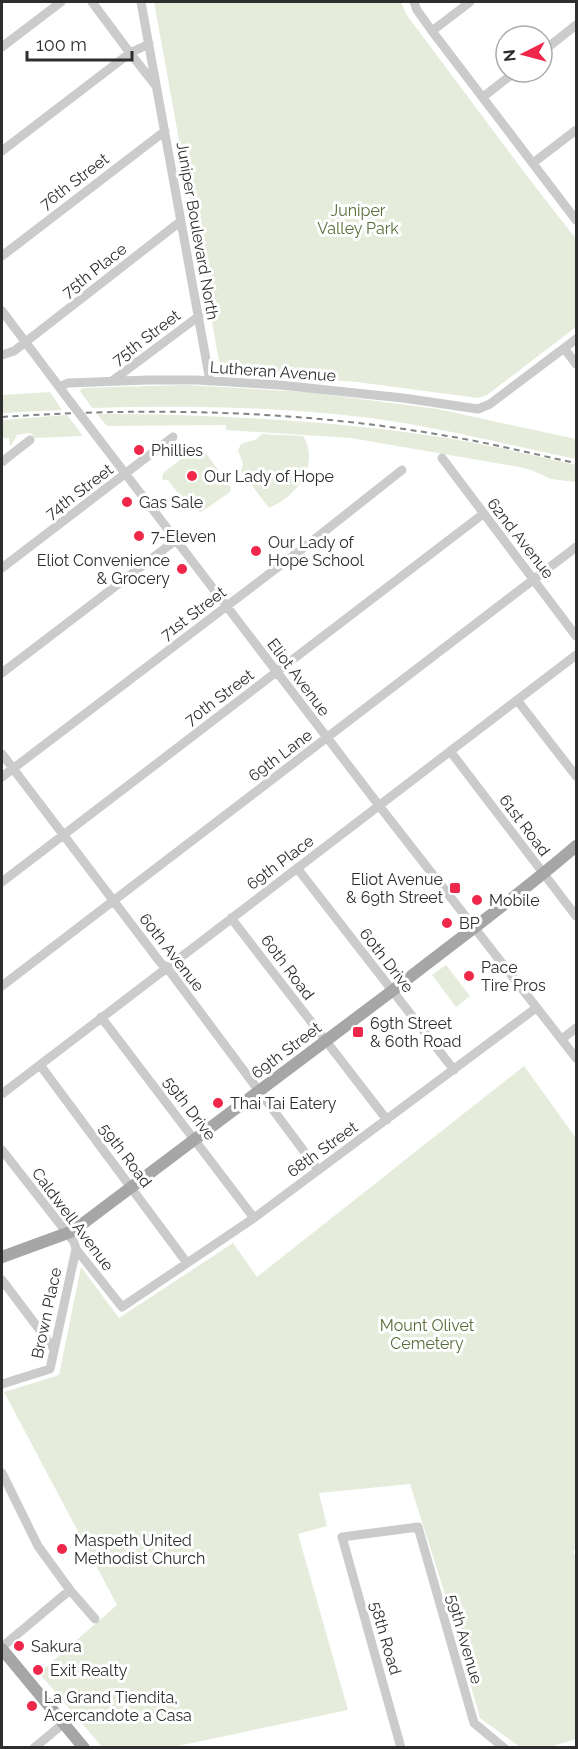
<svg xmlns="http://www.w3.org/2000/svg" width="578" height="1749" font-family="Raleway,sans-serif">
	<style>
		.green { fill: #e6ecdb }
		.lines { fill: none; stroke-linecap: round; stroke-linejoin: round }
		.minor { stroke: #cbcbcb; stroke-width: 9 }
		.major { stroke: #a6a6a6; stroke-width: 12 }
		.rail { stroke: #838383; stroke-width: 2; stroke-dasharray: 6 4.5; stroke-linecap: butt }
		.minor-bridge { stroke: #cbcbcb; stroke-width: 9 }
		.poi-dot { fill: #ef274b; stroke: #fff; stroke-width: 2 }
		.labels { text-anchor: middle; stroke-width: 6; stroke-linejoin: round; paint-order: stroke }
		.street-label { font-size: 16px; fill: #2e2e2e; stroke: #fff }
		.park-label { font-size: 16px; fill: #576c39; stroke: #fff }
		.poi-label { font-size: 16px; fill: #2e2e2e; stroke: #fff; text-anchor: start }
	</style>
	<rect width="100%" height="100%" fill="#fff"/>
	<!-- green -->
	<path class="green" d="M154,2H401L406,14L527,176L576,239V327L487,395L478,398L357,382L221,372Z
		M185,385L306,392L438,409L576,439V459C508,445 439,427 370,418C278,407 185,405 92,408L80,391L82,388Z
		M50,392L62,410L2,413V395Z
		M97,414C210,414 322,420 434,436C481,443 529,454 576,465V482L551,479L531,470L519,467L351,438L226,430V425L107,426Z
		M67,415L83,436L34,438L32,434L29,433L17,435L10,447L9,438H2V420Z
		M262,434L303,436C321,465 296,497 269,508L241,471L243,464L238,450L241,444L257,439Z
		M197,447L203,449L231,488L230,492L200,513L195,505H187L168,480H163L162,477L164,472Z
		M446,965L470,996L456,1007L432,975Z
		M524,1066L576,1138V1548L573,1552L576,1557V1739L550,1747H520L480,1718L443,1588L410,1484L319,1493L327,1526L298,1534L348,1710L173,1747H102L39,1673L117,1605L4,1392L59,1375L81,1267L119,1318L233,1243L257,1277Z"/>
	<g class="lines">
		<!-- minor -->
		<path class="minor" d="M92,2L130,53L156,86
			M141,2L210,381
			M414,2L417,10L432,31L576,220
			M432,31L470,2
			M2,47L61,2
			M542,52L576,25
			M483,97L515,72
			M2,151L130,53L149,44
			M533,163L576,130
			M2,256L165,131
			M2,311L72,404
			M564,348L576,364
			M2,355L14,351L181,221
			M112,381L199,316
			M59,387L68,383L148,380H196L280,385L403,398L478,409L490,404L576,339
			M82,417L384,812L576,1058
			M442,458L576,636
			M2,462L30,440
			M2,568L173,437
			M2,673L176,540
			M517,700L576,776
			M450,751L576,916
			M2,754L160,962L171,973L318,1170
			M2,777L311,542L402,470
			M297,868L454,1070
			M2,882L483,514
			M231,918L387,1120
			M2,986L576,547
			M101,1017L254,1218
			M562,1039L576,1028
			M40,1065L187,1263
			M2,1094L576,655
			M2,1150L67,1233L74,1242L76,1249L122,1307L254,1218L536,1008
			M2,1280L54,1349
			M2,1384L50,1369L76,1249
			M2,1473L38,1546L70,1590L95,1619
			M2,1647L70,1590
			M34,1748L64,1723
			M401,1748L342,1537L418,1527L474,1723L504,1748"/>
		<!-- major -->
		<path class="major" d="M2,1257L73,1231L392,991C453,943 517,897 576,846
			M2,1649L84,1748"/>
		<!-- rail -->
		<path class="rail" d="M2,417C149,407 301,410 447,436C490,443 533,454 576,463"/>
		<!-- minor-bridge -->
		<path class="minor-bridge" d="M72,404L82,417"/>
	</g>
	<!-- markers -->
	<g class="poi-dot">
		<circle cx="139" cy="450" r="6"/>
		<circle cx="192" cy="476" r="6"/>
		<circle cx="127" cy="502" r="6"/>
		<circle cx="139" cy="536" r="6"/>
		<circle cx="256" cy="551" r="6"/>
		<circle cx="182" cy="569" r="6"/>
		<rect x="449" y="882" width="12" height="12" rx="3"/>
		<circle cx="477" cy="900" r="6"/>
		<circle cx="447" cy="923" r="6"/>
		<circle cx="469" cy="976" r="6"/>
		<rect x="352" y="1026" width="12" height="12" rx="3"/>
		<circle cx="218" cy="1103" r="6"/>
		<circle cx="62" cy="1549" r="6"/>
		<circle cx="19" cy="1646" r="6"/>
		<circle cx="38" cy="1670" r="6"/>
		<circle cx="32" cy="1706" r="6"/>
	</g>
	<g class="labels">
		<!-- street labels -->
		<g class="street-label">
			<text transform="translate(74 181) rotate(-37)" y="6">76th Street</text>
			<text transform="translate(198 231) rotate(80)" y="6">Juniper Boulevard North</text>
			<text transform="translate(94 270) rotate(-38)" y="6">75th Place</text>
			<text transform="translate(146 337) rotate(-37)" y="6">75th Street</text>
			<text transform="translate(273 371) rotate(4)" y="6">Lutheran Avenue</text>
			<text transform="translate(79 491) rotate(-37)" y="6">74th Street</text>
			<text transform="translate(521 538) rotate(52)" y="6">62nd Avenue</text>
			<text transform="translate(193 613) rotate(-37)" y="6">71st Street</text>
			<text transform="translate(299 677) rotate(53)" y="6">Eliot Avenue</text>
			<text transform="translate(219 697) rotate(-37)" y="6">70th Street</text>
			<text transform="translate(280 755) rotate(-37)" y="6">69th Lane</text>
			<text transform="translate(525 825) rotate(53)" y="6">61st Road</text>
			<text transform="translate(280 862) rotate(-37)" y="6">69th Place</text>
			<text transform="translate(172 952) rotate(52)" y="6">60th Avenue</text>
			<text transform="translate(387 960) rotate(52)" y="6">60th Drive</text>
			<text transform="translate(288 967) rotate(53)" y="6">60th Road</text>
			<text transform="translate(286 1050) rotate(-37)" y="6">69th Street</text>
			<text transform="translate(190 1108) rotate(53)" y="6">59th Drive</text>
			<text transform="translate(322 1149) rotate(-36)" y="6">68th Street</text>
			<text transform="translate(126 1155) rotate(53)" y="6">59th Road</text>
			<text transform="translate(73 1219) rotate(53)" y="6">Caldwell Avenue</text>
			<text transform="translate(46 1313) rotate(-78)" y="6">Brown Place</text>
			<text transform="translate(386 1638) rotate(74)" y="6">58th Road</text>
			<text transform="translate(465 1639) rotate(74)" y="6">59th Avenue</text>
		</g>
		<!-- park labels -->
		<g class="park-label">
			<text x="358" y="216">Juniper<tspan x="358" dy="18">Valley Park</tspan></text>
			<text x="427" y="1331">Mount Olivet<tspan x="427" dy="18">Cemetery</tspan></text>
		</g>
		<!-- poi labels -->
		<g class="poi-label">
			<text x="151" y="456">Phillies</text>
			<text x="204" y="482">Our Lady of Hope</text>
			<text x="139" y="508">Gas Sale</text>
			<text x="151" y="542">7-Eleven</text>
			<text x="268" y="548">Our Lady of<tspan x="268" dy="18">Hope School</tspan></text>
			<text x="170" y="566" text-anchor="end">Eliot Convenience<tspan x="170" dy="18">&amp; Grocery</tspan></text>
			<text x="443" y="885" text-anchor="end">Eliot Avenue<tspan x="443" dy="18">&amp; 69th Street</tspan></text>
			<text x="489" y="906">Mobile</text>
			<text x="459" y="929">BP</text>
			<text x="481" y="973">Pace<tspan x="481" dy="18">Tire Pros</tspan></text>
			<text x="370" y="1029">69th Street<tspan x="370" dy="18">&amp; 60th Road</tspan></text>
			<text x="230" y="1109">Thai Tai Eatery</text>
			<text x="74" y="1546">Maspeth United<tspan x="74" dy="18">Methodist Church</tspan></text>
			<text x="31" y="1652">Sakura</text>
			<text x="50" y="1676">Exit Realty</text>
			<text x="44" y="1703">La Grand Tiendita,<tspan x="44" dy="18">Acercandote a Casa</tspan></text>
		</g>
	</g>
	<!-- border -->
	<rect width="578" height="1749" fill="none" stroke="#2e2e2e" stroke-width="6"/>
	<!-- north arrow -->
	<g transform="translate(524 54) rotate(264)"><circle r="28" fill="#ffffff" stroke="#ababab" stroke-width="1.5"/>
	<path d="M0-4.5L10 22L0 15L-10 22Z" fill="#ef274b"/>
	<text y="-9" font-size="16" font-weight="bold" text-anchor="middle" fill="#2e2e2e">N</text>
	</g>
	<!-- scale -->
	<path d="M27 51v9h105v-9" fill="none" stroke="#2e2e2e" stroke-width="3"/>
	<text x="36" y="51" font-size="18" fill="#2e2e2e" stroke="#ffffff" stroke-width="4.5" paint-order="stroke">100 m</text>
</svg>
